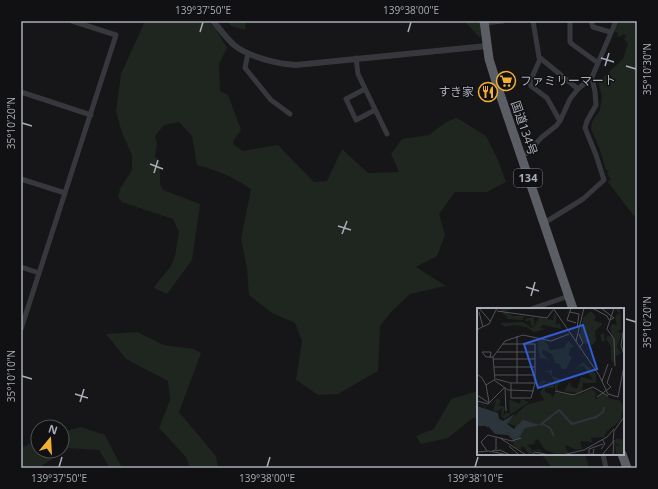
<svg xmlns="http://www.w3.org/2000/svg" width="658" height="489" font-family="'Open Sans','Noto Sans JP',sans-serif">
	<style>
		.green { fill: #1e261f }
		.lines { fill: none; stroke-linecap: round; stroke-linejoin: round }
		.minor { stroke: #37383d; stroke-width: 5 }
		.tertiary { stroke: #37383d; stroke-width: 6 }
		.trunk { stroke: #5b5e65; stroke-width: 9 }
		.ticks { fill: none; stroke: #a8adb8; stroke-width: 1.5 }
		.labels { text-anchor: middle; stroke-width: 3; stroke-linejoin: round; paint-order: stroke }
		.shield { fill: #111113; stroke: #7b7e86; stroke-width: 1 }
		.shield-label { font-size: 11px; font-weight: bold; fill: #a8adb8 }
		.poi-label { font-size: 12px; fill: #a8adb8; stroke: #111113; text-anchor: start }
		.street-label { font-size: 12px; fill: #a8adb8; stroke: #111113 }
		.inset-river { fill: none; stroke: #2c353c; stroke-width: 2 }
		.inset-road { fill: none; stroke: #505258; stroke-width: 1 }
		.view { fill: #325cd3; fill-opacity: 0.15; stroke: #325cd3; stroke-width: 2 }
		.inset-edge { fill: none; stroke: #a8adb8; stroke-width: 2 }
		.neatline { fill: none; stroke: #a8adb8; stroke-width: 1.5 }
		.ticks-label { font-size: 10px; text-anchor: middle; fill: #a8adb8 }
	</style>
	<rect width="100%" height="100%" fill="#161618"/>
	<!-- green -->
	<path class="green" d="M145,21H207L215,28L227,48L219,64L220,91L228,95L241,130L233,141L234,145L243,151L278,145L314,182L327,181L342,149L368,173L399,172L391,154L402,139L429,135L446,122L457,118L486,136L498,160L506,182L487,192H455L439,214L445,235L437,256L416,267L446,286L410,294L391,312L380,326L378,371L338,394L318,395L296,380L302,341L295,323L272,313L249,295L247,268L241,239L251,189C234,177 217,170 197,165L192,136L179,122L164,125L155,136L157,144L155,157L160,162V184L163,190L200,204L192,260L167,294L156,289L154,287L171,266L175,256L179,232L173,219L122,202L118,197L120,189L132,170V155L122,133L116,111L121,74Z
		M227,21H246L245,30L231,26Z
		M466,21H480L481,34L480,38L466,23Z
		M620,21H637V214L634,216L608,182L611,179L607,174L609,170H606L599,147L591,129L592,122L599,112L601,104L602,96L598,82L623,59L628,44L624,39L626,36L624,34L619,37H617L618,33L614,31Z
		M137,332L164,345L194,349L201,353L179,412L216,456L218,468H190L186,457L159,428L170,400L168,381L126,359L106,334Z
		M478,391V417L473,418L448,438L421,444L416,436L434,429L451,399Z
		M81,427L105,435L122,468H110L99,450L68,448L39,468H21V448L38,440V451H62V432Z
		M541,454H585L589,468H550V465Z"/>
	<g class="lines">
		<!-- minor -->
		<path class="minor" d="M533,21L539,57L578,89
			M570,21V42L572,44L598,63
			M591,21L593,27L610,32
			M484,23L503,21
			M248,53L245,68L271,100L290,114
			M356,58L358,74L387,134
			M540,59L530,82L531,86L547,98L560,121
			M365,89L346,99L356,120L375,110
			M21,92L91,115
			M521,156L527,153L542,137L556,126L560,121L570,99L578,89L592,77L616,21
			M21,179L65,193
			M544,223L583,199L604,180L596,155L585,128L587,121L596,105L595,92L592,77
			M21,267L39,273
			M531,309L569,296
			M21,329L116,35L72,21
			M603,454L606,468"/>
		<!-- tertiary -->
		<path class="tertiary" d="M213,21C220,29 226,38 234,45C249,57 277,64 296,65L487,46"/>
		<!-- trunk -->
		<path class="trunk" d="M484,21L489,59L499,91L573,309
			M622,454L627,468"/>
	</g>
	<!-- ticks -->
	<path class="ticks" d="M200,32L203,22M408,32L411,22M601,58L614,62M605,66L609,53M626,66L636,69M22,123L32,126M150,164L163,169M154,173L158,160M338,226L351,230M342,234L347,221M526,287L539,291M531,296L535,282M626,319L636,322M22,376L32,379M75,394L88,398M80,402L84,389M59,467L62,457M267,467L270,457M475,467L478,457"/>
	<!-- icons -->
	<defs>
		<g id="supermarket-ring" transform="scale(1)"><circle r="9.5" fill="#111113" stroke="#f2b134" stroke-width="1.5"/><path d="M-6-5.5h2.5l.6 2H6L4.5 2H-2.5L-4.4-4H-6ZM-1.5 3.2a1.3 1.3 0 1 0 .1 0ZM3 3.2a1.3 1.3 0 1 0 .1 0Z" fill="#f2b134"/></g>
		<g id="restaurant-ring" transform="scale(1)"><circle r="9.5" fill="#111113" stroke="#f2b134" stroke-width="1.5"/><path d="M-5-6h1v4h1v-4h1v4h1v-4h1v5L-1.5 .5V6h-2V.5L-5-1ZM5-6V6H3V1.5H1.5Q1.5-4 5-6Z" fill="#f2b134"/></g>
	</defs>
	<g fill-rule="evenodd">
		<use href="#supermarket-ring" x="506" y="81"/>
		<use href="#restaurant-ring" x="488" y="92"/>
	</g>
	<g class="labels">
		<!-- shield labels -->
		<rect class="shield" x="514" y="169" width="28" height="18" rx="3"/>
		<g class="shield-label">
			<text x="528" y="182">134</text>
		</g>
		<!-- poi labels -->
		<g class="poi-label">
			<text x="520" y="85">ファミリーマート</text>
			<text x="474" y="96" text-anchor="end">すき家</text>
		</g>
		<!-- street labels -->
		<g class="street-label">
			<text transform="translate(524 128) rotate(71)" y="4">国道134号</text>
		</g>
	</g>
	<!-- overview -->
	<g transform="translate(477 308)">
		<rect width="147" height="147" fill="#161618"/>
		<path d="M22,0H41L27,3L36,8H47L46,12L31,11ZM143,0L144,21L140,24L145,25L140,38L144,45L138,49V57L134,51V39L130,32L125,34L123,27L127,25L128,33L131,27L135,29L133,20L135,16L140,17L138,9L142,5L138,1ZM114,3L119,9L117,12L126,16L118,23L119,33L115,37L107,35L103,26L106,10ZM77,6H79V17L83,15L84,21L66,17L63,20L69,21L57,24L49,19L37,17L28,19L23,15L46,14L55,20L64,12L55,19L53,12L49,14L48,11L57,9V17L62,10L76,12ZM61,30L69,34L73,42L87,40L91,33L97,38L93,40L92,48L95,49L89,61H84L83,56L78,55L75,46L66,42L65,45L71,51L69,57L70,51L63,50L61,42ZM106,54L119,66V75H106L105,83L100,85L78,82V75L77,80H68V84L74,86L75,90L79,84L98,88L115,81L119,85L118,92L126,85L133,91L142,92L147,98L143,113L130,123L127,129L114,130L115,134L103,133L105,141L100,142L88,137L91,145L79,146L68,142L61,131L57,134L58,136L50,137L55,141L54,143L61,141L68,145L58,142L52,147L47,139H44V142L38,139L35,133L38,130V118L30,115L49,97L67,92L63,85L68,76L73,77L69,73L60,81V77L66,72L74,75L78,74L73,65L66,63L75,62V68L84,71L80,80L82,82L87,83L93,73L94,79L100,81L104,69L116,72L106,57L97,63ZM21,90L24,94L21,97L28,99L26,108L29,105H33L32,91L43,96L44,91L52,94L27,111L24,108L25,100L21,103H16L19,93L8,100L6,97H0L6,96L9,99ZM139,130L147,132V147L139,145L138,137L142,138L138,134Z" fill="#1e261f"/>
		<path d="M0,98L21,105L22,111L26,113L38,106L30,116L37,121L46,112L63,117L48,120L42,130L36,132L31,127L18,126L11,118L10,120L9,118H0Z" fill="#2c353c"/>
		<path class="inset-river" d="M66,116L73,120L77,128M63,117L82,102L95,116L119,109L126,104L127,99"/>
		<path class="inset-road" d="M2,0L13,13M76,0L122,67L131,86L141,89L147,58M94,0L90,12L99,15M115,0L130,8L132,12M124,0L137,10L133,12M137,0L130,21L137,31L138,58M20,3L70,10L76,2M2,4L6,19M93,4L102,6L100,20M147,19L144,37L147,47M102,26L106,35L103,39M0,27L1,21L12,16L20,0M40,28V75M99,33L107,0M5,44L9,49H16M5,44H14L13,50M20,44H58M16,51H58M17,59H58M0,66L5,70L9,77L17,72L31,82L57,83M18,67H58M19,71L34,75V90H54L58,75V36H25M18,72L16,49L28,33L46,27L74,33L92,26M125,73L131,56M34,75H58M9,77L12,94M28,80L29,103M78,83L97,87L116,79L131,88M0,87L12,95M120,89L134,79L130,75L135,60M0,93L11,96L28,79M23,130L49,147M32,138L42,147M124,141L128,136L125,131M10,143L4,134L11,127L35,133L44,130M15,143L19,142V130M19,143L23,142L33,147M0,144L12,143L31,147M54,147L58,144L72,147M85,147L107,142L130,129L137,121M106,147L116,146L117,141M112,147V141L126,136M125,147L136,134L137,123L147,109M136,147L137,132"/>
		<path class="view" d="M106,17L120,61L61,80L47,36Z"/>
		<rect width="147" height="147" class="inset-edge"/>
	</g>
	<!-- border -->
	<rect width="658" height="489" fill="none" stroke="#111113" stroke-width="44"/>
	<!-- north arrow -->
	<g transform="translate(50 439) rotate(18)"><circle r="19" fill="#111113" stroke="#4d4f55"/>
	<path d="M0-3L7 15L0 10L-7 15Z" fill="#f2b134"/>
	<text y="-6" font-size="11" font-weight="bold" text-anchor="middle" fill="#a8adb8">N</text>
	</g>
	<rect x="22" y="22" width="614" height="445" class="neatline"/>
	<g class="ticks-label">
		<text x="203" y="14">139°37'50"E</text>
		<text x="411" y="14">139°38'00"E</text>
		<text transform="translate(647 69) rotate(-90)" y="4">35°10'30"N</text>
		<text transform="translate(11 123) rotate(-90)" y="4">35°10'20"N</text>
		<text transform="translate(647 322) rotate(-90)" y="4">35°10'20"N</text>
		<text transform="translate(11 376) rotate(-90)" y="4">35°10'10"N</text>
		<text x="59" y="482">139°37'50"E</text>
		<text x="267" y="482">139°38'00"E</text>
		<text x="475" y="482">139°38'10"E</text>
	</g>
</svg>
